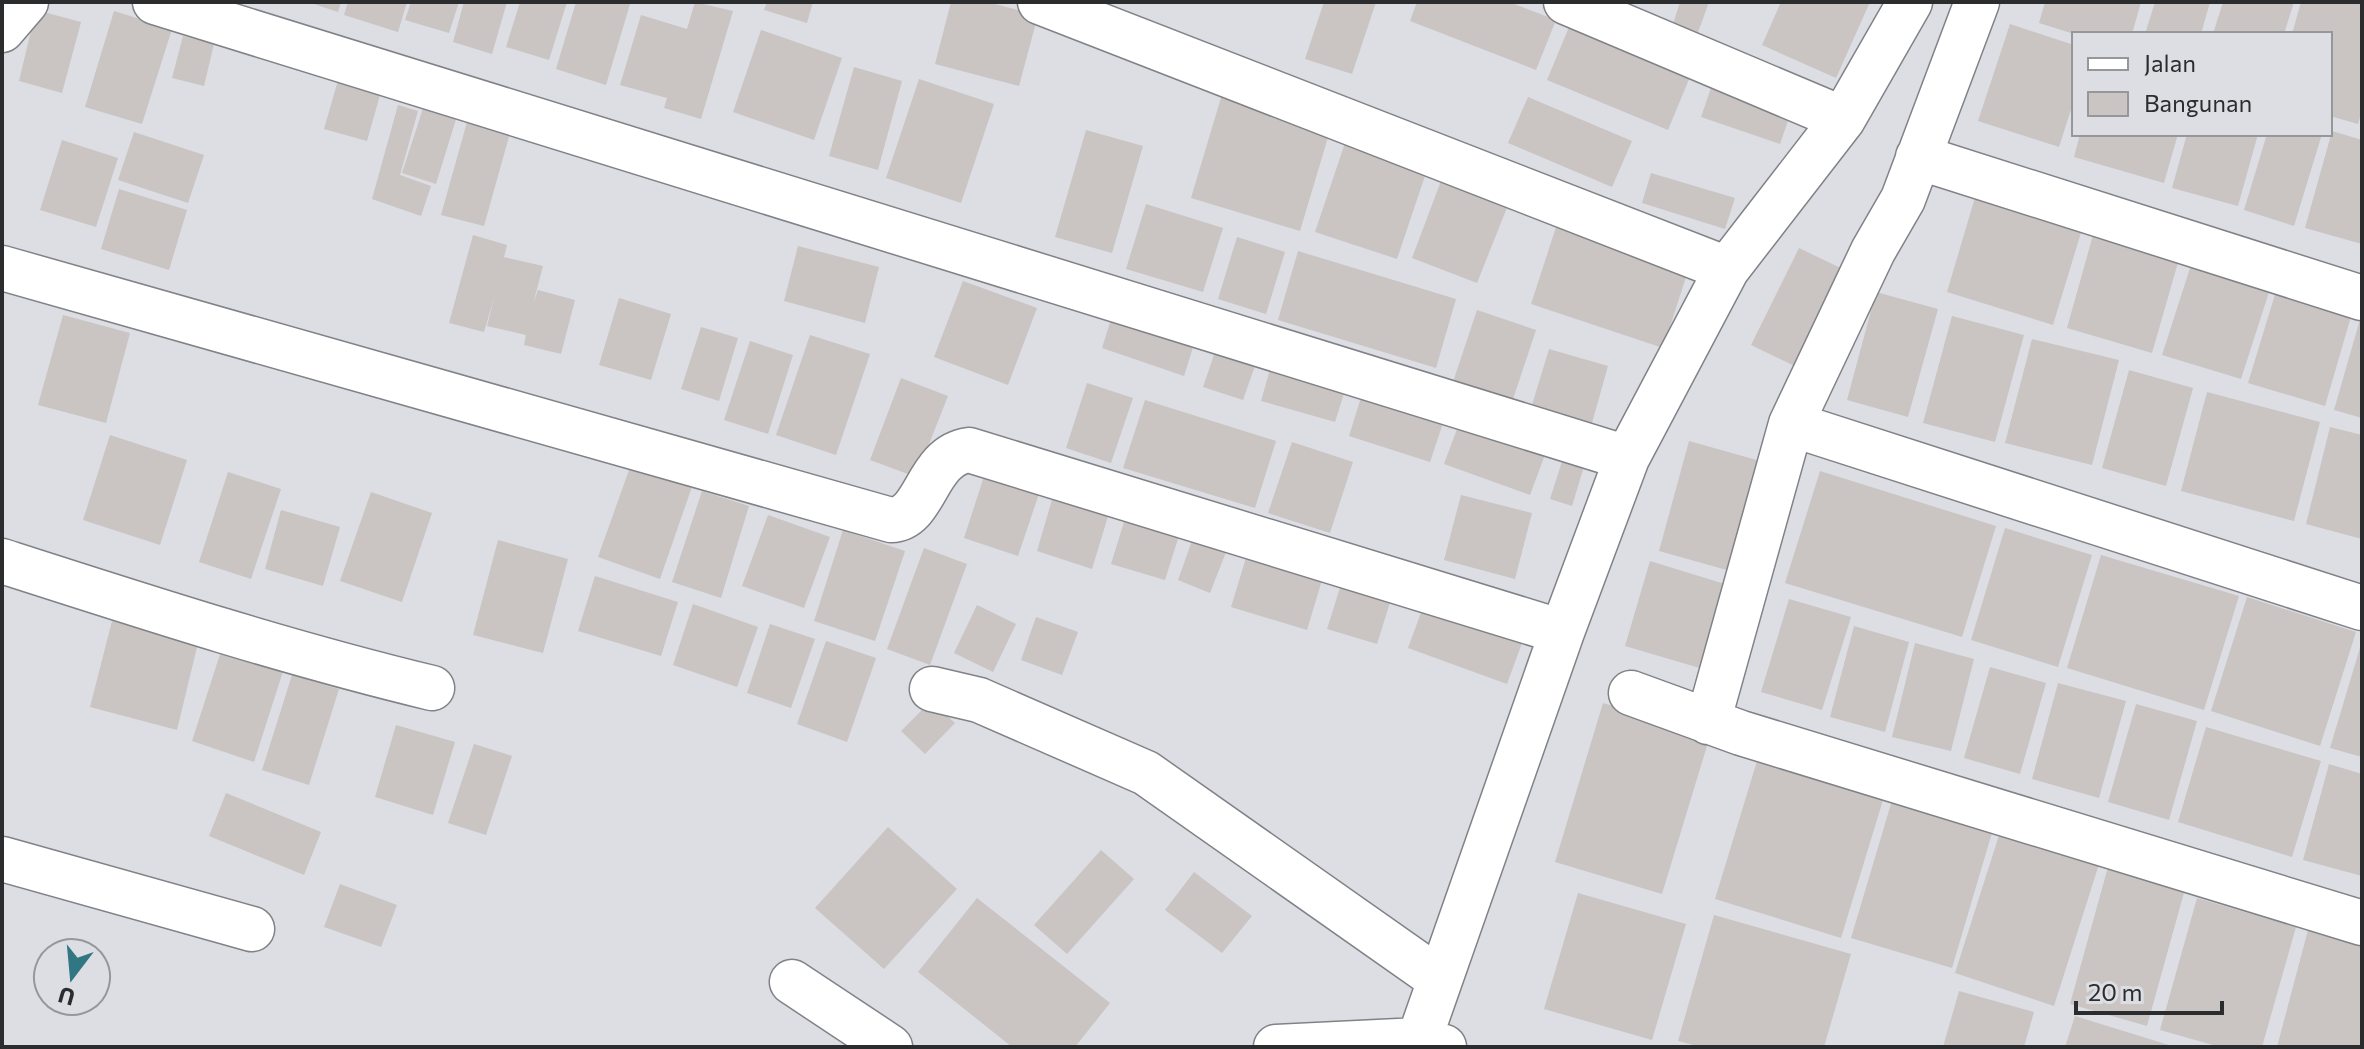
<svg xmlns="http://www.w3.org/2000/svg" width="2364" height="1049" font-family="Commissioner,sans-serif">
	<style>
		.building { fill: #cac4c3 }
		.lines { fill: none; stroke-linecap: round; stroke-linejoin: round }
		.minor-casing { stroke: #808287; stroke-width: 47 }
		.minor { stroke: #fff; stroke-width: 44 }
	</style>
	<rect width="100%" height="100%" fill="#dcdee3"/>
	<!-- building -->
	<path class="building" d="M308,2H341L338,12Z
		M348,2H407L398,32L344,15Z
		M411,2H459L449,33L405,20Z
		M464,2H507L492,54L453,42Z
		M520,2H567L549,60L506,47Z
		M576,2L630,4L606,85L556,69Z
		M695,2L733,11L701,119L664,108L667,98L620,85L641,15L687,29Z
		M767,2H813L807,23L764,10Z
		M951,2H987L1038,15L1019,86L935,64Z
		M1324,2H1376L1352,74L1305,59Z
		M1417,2H1509L1556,20L1536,70L1410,21Z
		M1680,2H1709L1697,35L1672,27Z
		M1781,2H1870L1836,78L1762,45Z
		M2045,2H2141L2132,34H2074L2039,23Z
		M2155,2H2210L2201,34H2145Z
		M2223,2H2294L2284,34H2213Z
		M2301,2H2362V110L2358,124L2330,116V34H2292Z
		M36,10L81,22L62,93L19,81Z
		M114,11L172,29L142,124L85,107Z
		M2010,24L2074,45V100L2059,147L1978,121Z
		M1569,27L1690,77L1668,130L1547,80Z
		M761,30L842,58L814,140L733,112Z
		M183,36L214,44L204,86L172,78Z
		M854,67L902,81L878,170L829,156Z
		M339,77L382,88L367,141L324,129Z
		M919,79L994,104L961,203L886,178Z
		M1713,82L1792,109L1780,144L1701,117Z
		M1223,91L1332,124L1300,231L1191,198Z
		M428,93L461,103L436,184L402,173Z
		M1528,97L1632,141L1612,187L1508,143Z
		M398,105L418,111L400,175L431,186L421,216L372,199Z
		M467,122L510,133L484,226L441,215Z
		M1086,130L1143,146L1112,253L1055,237Z
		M2332,131L2362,140V244L2305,228Z
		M134,132L204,155L188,203L118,180Z
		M2080,134H2178L2164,183L2074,157Z
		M2187,134H2258L2238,206L2172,188Z
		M2267,134H2322L2294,226L2244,210Z
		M1347,137L1429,164L1397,259L1315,232Z
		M62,140L118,158L96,227L40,210Z
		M1444,173L1510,200L1477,283L1412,258Z
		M1651,173L1735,198L1725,229L1642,203Z
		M119,189L187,210L169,270L101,249Z
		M1976,194L2083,226L2053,325L1947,292Z
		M1146,204L1223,228L1203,292L1126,269Z
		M1557,224L1689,268L1663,348L1531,304Z
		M473,235L507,245L504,257L543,266L533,304L538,290L575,300L561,354L524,345L526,335L487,326L495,295L484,332L449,323Z
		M2093,235L2179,259L2152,353L2067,328Z
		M1237,237L1285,252L1266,314L1218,299Z
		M798,246L879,267L865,323L784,301Z
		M1799,248L1851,273L1805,371L1751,345Z
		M1298,251L1456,299L1436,368L1278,320Z
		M2191,265L2270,289L2241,379L2162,355Z
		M963,281L1037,308L1008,385L934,357Z
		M2276,291L2352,313L2325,406L2248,383Z
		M1876,292L1938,309L1908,417L1847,400Z
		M619,298L671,314L651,380L599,365Z
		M1477,310L1536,330L1511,405L1452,385Z
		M1113,313L1195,341L1184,376L1102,348Z
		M63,315L130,333L106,423L38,405Z
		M1952,316L2024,335L1995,442L1923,423Z
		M2361,316H2362V418L2334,410Z
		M701,327L738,338L719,401L681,389Z
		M810,335L870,354L836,455L776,435Z
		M2032,339L2119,360L2092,465L2005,443Z
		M750,341L793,355L768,434L724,420Z
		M1217,346L1257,360L1243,400L1203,387Z
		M1549,349L1608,366L1592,423L1532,405Z
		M1273,359L1348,381L1335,422L1261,401Z
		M2129,370L2193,388L2166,486L2102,468Z
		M901,378L948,396L916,477L870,460Z
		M1087,383L1133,398L1111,463L1066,448Z
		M2207,392L2320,422L2294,521L2181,491Z
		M1362,394L1444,420L1430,462L1349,436Z
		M1145,400L1276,441L1255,508L1123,468Z
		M1460,421L1546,452L1530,495L1444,464Z
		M2330,427L2362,435V539L2306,524Z
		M110,435L187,460L160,545L83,520Z
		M1689,441L1771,464L1741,574L1659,551Z
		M1292,442L1353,462L1330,533L1268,513Z
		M1565,452L1586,460L1572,506L1550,499Z
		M634,456L695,478L660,579L598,557Z
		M989,461L1044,479L1018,556L964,538Z
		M1820,471L1996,526L1962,637L1785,583Z
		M228,472L281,489L251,579L199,562Z
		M1056,486L1112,503L1092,569L1037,551Z
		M702,491L749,506L721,598L672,582Z
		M371,492L432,513L402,602L340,581Z
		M1461,495L1532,513L1515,579L1444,560Z
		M1128,509L1182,526L1165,580L1111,564Z
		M281,510L340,527L323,586L265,569Z
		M768,515L830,537L804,608L742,586Z
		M2005,528L2092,555L2058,667L1971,640Z
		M843,530L905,551L875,641L814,621Z
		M1194,535L1228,547L1210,593L1178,580Z
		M498,540L568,559L543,653L473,635Z
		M924,548L967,564L930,665L887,649Z
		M1249,548L1325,570L1307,630L1231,607Z
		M2101,555L2239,596L2204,710L2067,668Z
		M1650,561L1728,585L1703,669L1625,646Z
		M595,576L678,602L661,656L578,631Z
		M1343,578L1393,593L1377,644L1327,629Z
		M1427,596L1526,632L1507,684L1408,648Z
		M2247,597L2356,632L2320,746L2211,711Z
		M1789,599L1851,617L1822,710L1761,692Z
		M693,604L758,627L737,687L673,665Z
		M977,605L1016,624L993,672L954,653Z
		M1036,617L1078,632L1062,675L1021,660Z
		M112,621L198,643L177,730L90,707Z
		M770,624L815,639L791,708L747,693Z
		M1854,626L1909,642L1885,732L1830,717Z
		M826,641L876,658L847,742L797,724Z
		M2362,641V757L2330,748Z
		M1915,643L1974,659L1951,751L1892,737Z
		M223,645L285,665L254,762L192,741Z
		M1990,667L2046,683L2020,774L1964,758Z
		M292,675L339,689L309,785L262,770Z
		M2058,683L2126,701L2099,798L2032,779Z
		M931,701L955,723L925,754L901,731Z
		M1603,703L1710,736L1662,894L1555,862Z
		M2136,704L2197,721L2169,820L2108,802Z
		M396,725L455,742L433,815L375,797Z
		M2206,727L2321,761L2292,857L2178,822Z
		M474,744L512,756L486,835L448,823Z
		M1757,761L1883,800L1841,938L1715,899Z
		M2329,764L2362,774V876L2303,860Z
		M226,793L321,832L304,875L209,836Z
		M1893,797L1994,826L1952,968L1851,938Z
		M888,827L957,889L884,969L815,908Z
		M2001,829L2100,861L2054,1006L1955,973Z
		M1101,850L1134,879L1067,954L1034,925Z
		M2108,867L2185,889L2147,1026L2070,1004Z
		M1194,872L1252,916L1222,953L1165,910Z
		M340,884L397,905L381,947L324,927Z
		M1578,893L1686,924L1652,1040L1544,1009Z
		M977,898L1110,1003L1075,1047H1012L918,972Z
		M2197,898L2296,927L2262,1047H2220L2160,1030Z
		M1714,915L1851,954L1824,1047H1701L1678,1041Z
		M2308,930L2362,944V1047H2277Z
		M1959,991L2034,1012L2024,1047H1943Z
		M2075,1016L2172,1046V1047H2065Z"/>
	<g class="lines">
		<!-- minor casing -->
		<g class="minor-casing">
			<path id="minor" d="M155,2L1627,458
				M1040,2L1727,269
				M1566,2L1843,119
				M2,30L26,2
				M1918,157L2362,298
				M2,268L891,520C927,519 925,456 969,450L1562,632
				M1791,424L2362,608
				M2,561C145,607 287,653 432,688
				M932,689L979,700L1146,773L1439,979
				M1631,693L1741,733L2362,923
				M1708,722L1791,424L1873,251L1903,199L1977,2
				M2,859L252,929
				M792,982L890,1047
				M1419,1040L1562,632L1627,458L1727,269L1843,119L1910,2
				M1276,1047L1419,1040L1444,1047"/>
		</g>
		<!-- minor -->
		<use href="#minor" class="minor"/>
	</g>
	<!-- border -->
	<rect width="2364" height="1049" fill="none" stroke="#2b2c2e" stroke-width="8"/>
	<!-- legend -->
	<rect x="2072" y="32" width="260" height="104" fill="#dcdee3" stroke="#95979b" stroke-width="2"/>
	<rect x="2088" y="58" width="40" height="12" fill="#ffffff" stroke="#95979b" stroke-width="2"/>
	<text x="2144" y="72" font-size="24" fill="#2b2c2e">Jalan</text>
	<rect x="2088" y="92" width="40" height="24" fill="#cac4c3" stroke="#95979b" stroke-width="2"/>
	<text x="2144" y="112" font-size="24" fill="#2b2c2e">Bangunan</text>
	<!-- north arrow -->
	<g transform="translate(72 977) rotate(196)"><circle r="38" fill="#dcdee3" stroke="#95979b" stroke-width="2"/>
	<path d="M0-6L14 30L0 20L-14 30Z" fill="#307683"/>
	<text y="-12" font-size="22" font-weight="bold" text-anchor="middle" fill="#2b2c2e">U</text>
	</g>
	<!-- scale -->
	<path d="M2076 1001v12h146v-12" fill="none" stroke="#2b2c2e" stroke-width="4"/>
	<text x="2088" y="1001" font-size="24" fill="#2b2c2e" stroke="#dcdee3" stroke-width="6" paint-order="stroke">20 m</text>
</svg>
